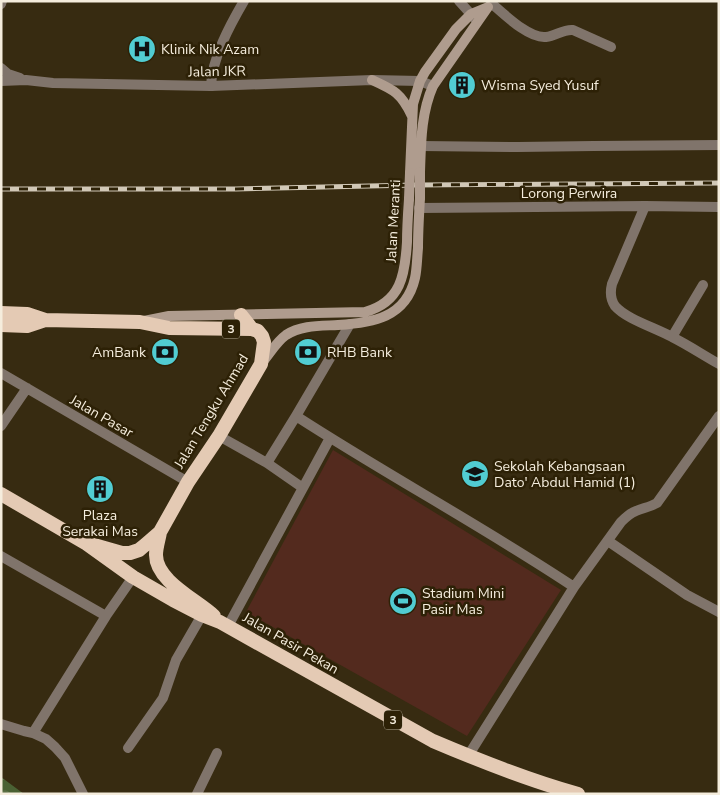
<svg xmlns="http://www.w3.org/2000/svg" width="720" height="795" font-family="'Nunito Sans',sans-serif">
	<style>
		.green { fill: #532a1e }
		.water { fill: url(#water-waves) }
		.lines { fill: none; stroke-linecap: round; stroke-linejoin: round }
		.minor { stroke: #80746b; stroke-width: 10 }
		.tertiary { stroke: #80746b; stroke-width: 10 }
		.secondary { stroke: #af9c8e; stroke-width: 10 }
		.trunk { stroke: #e4cab4; stroke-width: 14 }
		.rail-casing { stroke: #d1c8b7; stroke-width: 5 }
		.rail { stroke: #2d2106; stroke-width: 3; stroke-dasharray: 9; stroke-linecap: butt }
		.secondary-bridge { stroke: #af9c8e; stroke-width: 10 }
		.labels { text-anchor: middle; stroke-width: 5; stroke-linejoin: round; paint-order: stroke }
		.shield { fill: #2d2106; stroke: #b9b09c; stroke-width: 1 }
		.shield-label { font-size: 12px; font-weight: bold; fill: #f5eddd }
		.poi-label { font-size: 14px; fill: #f5eddd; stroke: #2d2106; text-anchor: start }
		.street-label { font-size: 14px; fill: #f5eddd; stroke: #2d2106 }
	</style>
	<defs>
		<pattern id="water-waves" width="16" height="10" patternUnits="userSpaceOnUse" patternTransform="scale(1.25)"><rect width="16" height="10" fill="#4a6133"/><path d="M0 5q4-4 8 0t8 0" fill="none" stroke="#657850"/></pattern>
	</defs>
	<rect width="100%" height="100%" fill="#372b11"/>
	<!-- green -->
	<path class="green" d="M333,450L561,590L467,736L246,612Z"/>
	<!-- water -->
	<path class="water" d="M1,777L24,794H1Z"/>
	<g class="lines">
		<!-- minor -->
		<path class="minor" d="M459,1L477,21
			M491,3C504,14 529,39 546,37C556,36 563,29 573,30L611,47
			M211,86C212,58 230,25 244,1
			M421,146L518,147L594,146L719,145
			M645,206L612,284C610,292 610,299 615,306C626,319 656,328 672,337C688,345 703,355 719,364
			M419,208L645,206L719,207
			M672,337L703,285
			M1,373L188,482
			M296,416C387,475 484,527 574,587
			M1,426L27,388
			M219,436L267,463L303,488
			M267,463L296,416L350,324
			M608,541L687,595L719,612
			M1,556L106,616
			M228,626L330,438
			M1,724L24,731L33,733L46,739L55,747L65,758L83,794
			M33,733L106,616L133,577
			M128,748L163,698L176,660L202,615
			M468,756L574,587L621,522C626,517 630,513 636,511C643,508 650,507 657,503L719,416
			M197,794L217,753"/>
		<!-- tertiary -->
		<path class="tertiary" d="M1,4L2,1
			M1,68L8,74L20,78
			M1,81L26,80L53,83L211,86L372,80L420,81L433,86"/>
		<!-- secondary -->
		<path class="secondary" d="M372,80C394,90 401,93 412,116
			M420,172C421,143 421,113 433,86L488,7
			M410,173L413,104L420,81L425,72L456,29L471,14L488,7
			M144,321L169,316L365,312C401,302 405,275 407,242C407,228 408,213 409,199
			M261,364C269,355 276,342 286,335C301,325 321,326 338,325C372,323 406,318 415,278C417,269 417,258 418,248C418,231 419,215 420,198"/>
		<!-- trunk -->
		<path class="trunk" d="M1,313L27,314L45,320L140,322L169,328L252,329L258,331L262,336L264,342L261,364L219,436L188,482L160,532L145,545L139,550L130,553H122L94,545
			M241,315L252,329
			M1,325L27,326L45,320
			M1,494L87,544L133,577L173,600L202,615L220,622L433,741C480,761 528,780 578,794
			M160,532C159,539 156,547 156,555C156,581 197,600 214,616"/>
		<!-- rail casing -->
		<g class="rail-casing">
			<path id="rail" d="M1,189H236L415,185L719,183"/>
		</g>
		<!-- rail -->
		<use href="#rail" class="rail"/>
		<!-- secondary-bridge -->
		<path class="secondary-bridge" d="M420,198V172
			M409,199L410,173"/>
	</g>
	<!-- icons -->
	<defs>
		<g id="hospital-disc" transform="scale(1.4375)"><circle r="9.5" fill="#51ccd2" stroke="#2d2106"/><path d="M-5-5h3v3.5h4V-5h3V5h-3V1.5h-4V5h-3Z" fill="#111"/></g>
		<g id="building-disc" transform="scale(1.4375)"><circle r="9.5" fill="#51ccd2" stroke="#2d2106"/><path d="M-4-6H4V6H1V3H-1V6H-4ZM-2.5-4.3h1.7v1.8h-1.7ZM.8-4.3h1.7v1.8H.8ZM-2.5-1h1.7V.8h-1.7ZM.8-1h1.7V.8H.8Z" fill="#111"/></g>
		<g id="bank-disc" transform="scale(1.4375)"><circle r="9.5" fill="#51ccd2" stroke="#2d2106"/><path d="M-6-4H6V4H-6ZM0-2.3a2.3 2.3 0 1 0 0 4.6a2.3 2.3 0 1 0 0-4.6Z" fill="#111"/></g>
		<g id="school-disc" transform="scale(1.4375)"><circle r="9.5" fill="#51ccd2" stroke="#2d2106"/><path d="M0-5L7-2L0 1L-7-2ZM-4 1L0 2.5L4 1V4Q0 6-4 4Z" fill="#111"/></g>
		<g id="stadium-disc" transform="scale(1.4375)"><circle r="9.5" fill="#51ccd2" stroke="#2d2106"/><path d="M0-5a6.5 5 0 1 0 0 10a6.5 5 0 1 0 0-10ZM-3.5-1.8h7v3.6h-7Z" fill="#111"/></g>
	</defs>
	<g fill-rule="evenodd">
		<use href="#hospital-disc" x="142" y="49"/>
		<use href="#building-disc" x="462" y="85"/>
		<use href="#bank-disc" x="165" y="352"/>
		<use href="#bank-disc" x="308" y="352"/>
		<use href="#school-disc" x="475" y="474"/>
		<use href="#building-disc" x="100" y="489"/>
		<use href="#stadium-disc" x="403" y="601"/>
	</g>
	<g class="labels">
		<!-- shield labels -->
		<g class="shield">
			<rect x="222" y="319.5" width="18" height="19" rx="4"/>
			<rect x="384" y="710.5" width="18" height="19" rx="4"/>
		</g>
		<g class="shield-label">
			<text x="231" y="333">3</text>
			<text x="393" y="724">3</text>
		</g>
		<!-- poi labels -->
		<g class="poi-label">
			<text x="161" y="54">Klinik Nik Azam</text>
			<text x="481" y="90">Wisma Syed Yusuf</text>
			<text x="146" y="357" text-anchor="end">AmBank</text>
			<text x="327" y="357">RHB Bank</text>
			<text x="494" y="471">Sekolah Kebangsaan<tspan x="494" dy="16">Dato' Abdul Hamid (1)</tspan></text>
			<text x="100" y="520" text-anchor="middle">Plaza<tspan x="100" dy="16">Serakai Mas</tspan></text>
			<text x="422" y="598">Stadium Mini<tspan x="422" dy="16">Pasir Mas</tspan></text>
		</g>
		<!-- street labels -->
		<g class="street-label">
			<text transform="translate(217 71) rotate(-1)" y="5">Jalan JKR</text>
			<text x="569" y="198">Lorong Perwira</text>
			<text transform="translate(393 221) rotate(-87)" y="5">Jalan Meranti</text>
			<text transform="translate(211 411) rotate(-59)" y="5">Jalan Tengku Ahmad</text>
			<text transform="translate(102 416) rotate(30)" y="5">Jalan Pasar</text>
			<text transform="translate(291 643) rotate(30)" y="5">Jalan Pasir Pekan</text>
		</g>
	</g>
	<!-- border -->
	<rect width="720" height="795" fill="none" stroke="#f5eddd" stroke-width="5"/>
</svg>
